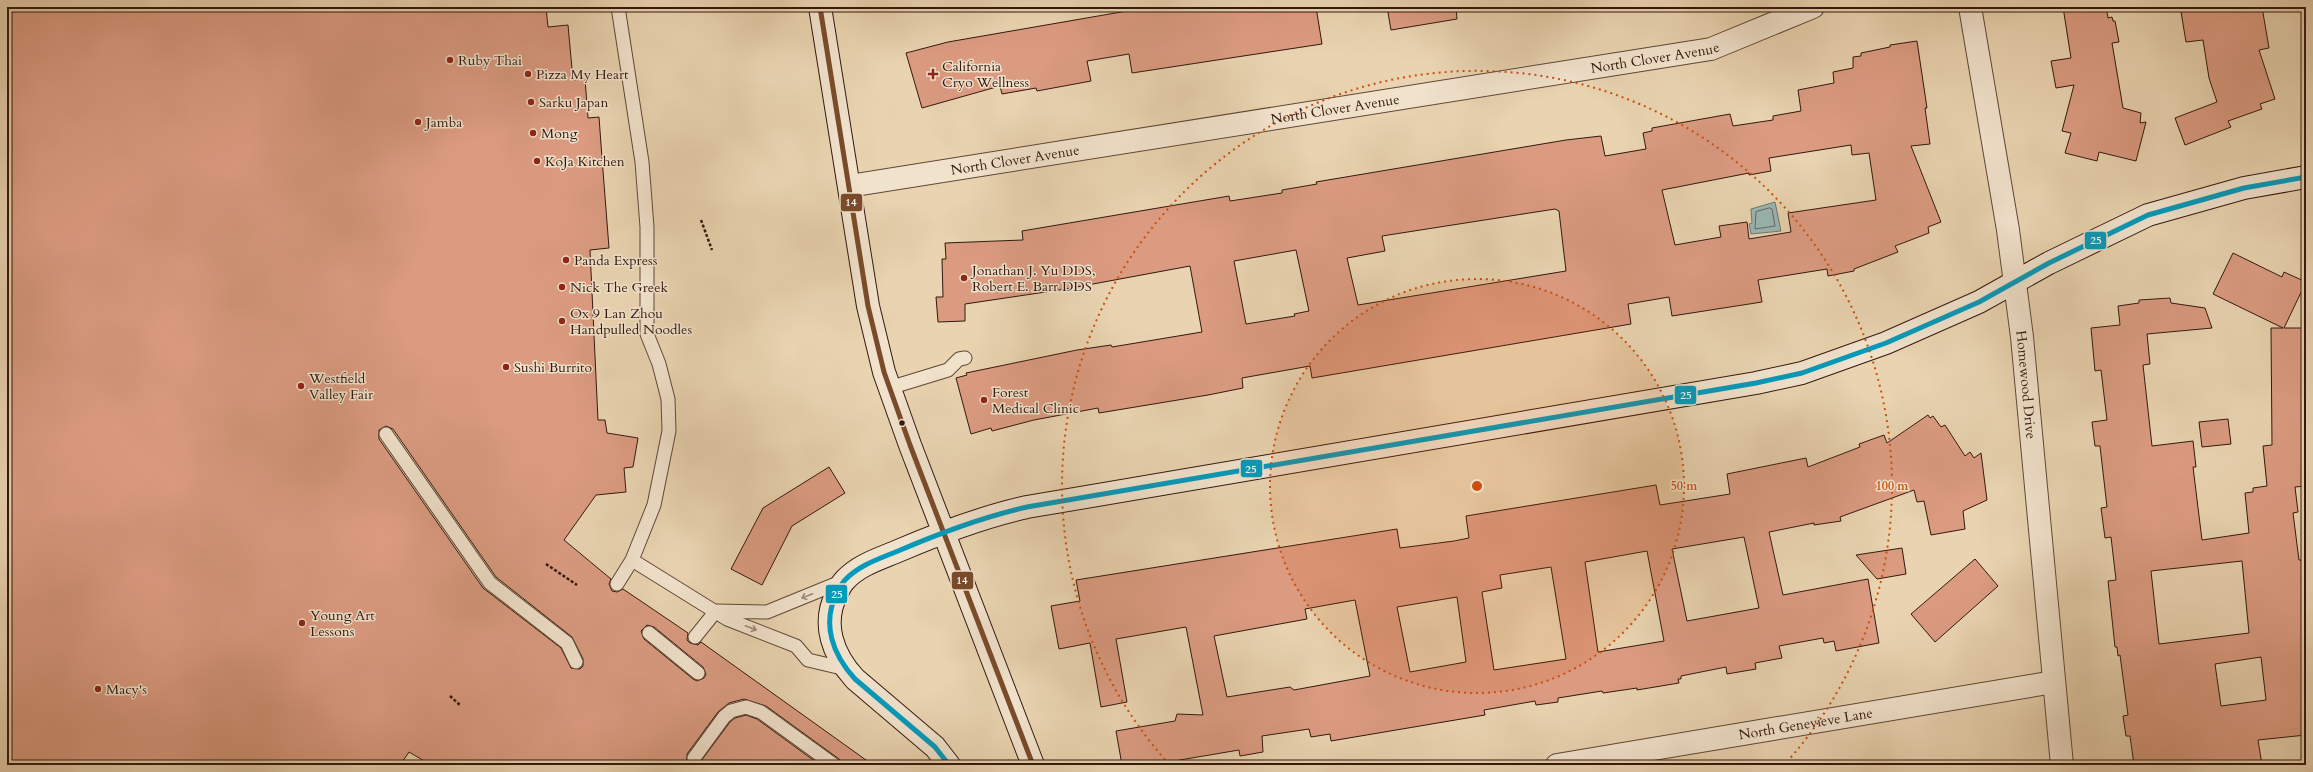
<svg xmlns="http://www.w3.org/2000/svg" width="2313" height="772" font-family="Cardo,serif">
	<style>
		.water { fill: #9ab6b5; stroke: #717772 }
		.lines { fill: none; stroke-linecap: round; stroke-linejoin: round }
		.shore { stroke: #666762; stroke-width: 1 }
		.building { fill: #db9b81; stroke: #33180e; fill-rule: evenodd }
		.lane-casing { stroke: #604736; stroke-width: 15 }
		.street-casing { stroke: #604736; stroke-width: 24 }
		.secondary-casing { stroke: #33180e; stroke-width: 24 }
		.path { stroke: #33180e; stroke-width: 2.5; stroke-dasharray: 3 2; stroke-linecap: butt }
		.lane { stroke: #f1e2cc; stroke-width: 13 }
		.street { stroke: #f1e2cc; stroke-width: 22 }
		.secondary { stroke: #f1e2cc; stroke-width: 22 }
		.bus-1-casing { stroke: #f1e2cc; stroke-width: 8 }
		.bus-2-casing { stroke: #f1e2cc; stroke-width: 8 }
		.bus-1 { stroke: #7a4b2a; stroke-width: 5 }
		.bus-2 { stroke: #059abb; stroke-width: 5 }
		.oneway { stroke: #9c8776 }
		.ring { fill: none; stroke: #cd4f0c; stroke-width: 2; stroke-dasharray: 2 4 }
		.poi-dot { fill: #8f2418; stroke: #f1e2cc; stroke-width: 1.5 }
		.bus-dot { fill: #33180e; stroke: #f1e2cc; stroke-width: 1.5 }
		.labels { text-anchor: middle; stroke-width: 3; stroke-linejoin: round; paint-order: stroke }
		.street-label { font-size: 14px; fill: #33180e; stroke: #f1e2cc }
		.poi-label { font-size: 14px; fill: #33180e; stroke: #f1e2cc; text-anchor: start }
		.centre { fill: #cd4f0c; stroke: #f1e2cc; stroke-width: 2 }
		.ring-label { font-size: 12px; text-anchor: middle; font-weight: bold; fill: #cd4f0c; stroke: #f1e2cc; stroke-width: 3; stroke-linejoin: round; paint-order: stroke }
		.line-badge { stroke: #f1e2cc; stroke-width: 1.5 }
		.badge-label { font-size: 11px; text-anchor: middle; font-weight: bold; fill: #fff }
	</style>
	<rect width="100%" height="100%" fill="#e9d3b0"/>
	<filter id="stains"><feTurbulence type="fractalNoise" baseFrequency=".005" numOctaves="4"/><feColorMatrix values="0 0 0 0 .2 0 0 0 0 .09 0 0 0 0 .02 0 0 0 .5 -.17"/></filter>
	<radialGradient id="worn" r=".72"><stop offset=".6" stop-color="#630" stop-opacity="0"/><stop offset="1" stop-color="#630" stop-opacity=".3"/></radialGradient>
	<!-- water -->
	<path class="water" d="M1775,202L1781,231L1751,234L1749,224L1752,223L1751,209Z"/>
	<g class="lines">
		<!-- shore -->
		<path class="shore" d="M1770,208L1772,209L1775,226L1755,229L1756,212Z"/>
	</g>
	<!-- building -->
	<path class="building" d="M7,7H546L548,27L568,25L573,80L585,79L588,118L599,117L602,158L609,248L590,250L598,420H605L607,433L638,438L633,467L624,468L626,492L596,495L564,540L611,579L609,584L612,591L617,592L623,589L688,633L687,640L690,643L698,645L701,642L873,765H842L839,759L766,706L744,699L729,703L718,712L687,754V761L691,765H431L409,752L400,765H7ZM386,426L393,429L496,577L572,637L583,659V666L580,669L571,668L561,648L483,588L379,439V430ZM647,625L654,627L703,667L706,674L704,678L697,681L693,679L644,639L641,631Z
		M1150,7H1316L1322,44L1132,73L1129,54L1087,61L1091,81L1037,91L1036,88L1002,94L1000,86L922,108L906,53L948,42Z
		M1387,7H1456L1457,19L1391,30Z
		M2063,7H2106L2108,18L2112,17L2113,21H2115L2119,42L2112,43L2123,108L2141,113L2140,123L2146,122L2136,161L2099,152L2097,161L2065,153L2071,133L2062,131L2074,85L2056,88L2051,61L2071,58Z
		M2210,7H2262L2269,48L2259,50L2275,99L2260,104L2262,109L2228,121L2231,127L2185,145L2175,118L2217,102L2209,78L2203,40L2186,42L2181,12Z
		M1917,41L1927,108H1925L1930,144L1911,146L1941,222L1928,227L1929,233L1895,246L1898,252L1854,269V271L1828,276L1827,269L1758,280L1762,302L1672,316L1669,297L1628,304L1631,324L1312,378L1310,366L1242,378L1243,388L1208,395L1099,413L1098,408L1034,420L992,431L991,428L971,434L956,378L967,375L966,373L1077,350L1111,345L1112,347L1202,332L1190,266L1066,289L965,304V321L938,322L936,297H943L942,259H946L945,243L1023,240L1022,231L1229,196L1230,201L1282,193V190L1317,184L1316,182L1566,140L1601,136L1605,156L1646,149L1643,133L1652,131V128L1730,114L1733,126L1773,120V116L1801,111L1798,90L1834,83L1833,72L1853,68V57L1861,56V53L1890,47V45ZM1851,145L1852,155L1869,153L1876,200L1788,213L1791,232L1749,239L1747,222L1719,226L1721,237L1675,245L1662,190L1749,173V175L1771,171L1769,158ZM1555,209L1559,211L1566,271L1358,305L1347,258L1385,251L1382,236ZM1296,250L1309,311L1294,314L1295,316L1246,324L1234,261Z
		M2233,253L2282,277L2284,272L2306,282L2284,328H2306V486L2295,487L2298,512L2293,513L2299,560H2306V735L2258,740L2262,765H2134L2130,736H2126L2123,716L2128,715L2120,655L2118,656L2117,647H2115L2108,581L2116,580L2111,537L2105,538L2101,508L2107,507L2100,446H2095L2092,422L2107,420L2101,370L2095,371L2091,328L2120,325L2118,306L2139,303V300L2170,298L2171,303L2205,308L2212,328L2147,334L2150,364L2143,365L2152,446L2193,441L2196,467H2193L2202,540L2249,533L2245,493L2253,492V488L2267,486L2263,446L2272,445L2271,328H2283L2213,294ZM2242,561L2249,633L2159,644L2151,571ZM2261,657L2266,700L2221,706L2215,664Z
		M1928,415L1930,418L1933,416L1941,427L1945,425L1965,456L1970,452L1974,458L1981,453L1987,500L1963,511L1965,529L1931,535L1924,501L1917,502L1914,490L1840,517L1841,521L1814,525V523L1769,532L1783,595L1868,579L1879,643L1836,651L1834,641L1824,643L1823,638L1779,646L1782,658L1755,663L1756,669L1727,674L1726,667L1681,676V679H1678L1679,683L1637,690V688L1603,693L1602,691L1558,698V702L1536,705L1535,701L1484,710L1485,715L1331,741L1330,734L1311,737L1309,729L1262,736L1263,752L1240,756L1239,750L1174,761V765H1122L1116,731L1175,721L1177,714L1203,715L1186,627L1116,639L1127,702L1101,707L1090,643L1059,649L1051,606L1080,601L1076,580L1397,529L1400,548L1454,541L1469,538L1466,516L1656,485L1660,505L1730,494L1727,474L1806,458L1808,467L1860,447L1859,444L1884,435L1887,443ZM1744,537L1759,608L1687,621L1672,549ZM1647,551L1664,641L1598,652L1585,562ZM1551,567L1566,659L1494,670L1482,592L1502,588L1500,575ZM1457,597L1466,662L1410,672L1397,607ZM1355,600L1370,676L1294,690L1290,687L1227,697L1214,636L1307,619L1305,609Z
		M2228,419L2231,444L2202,447L2199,422Z
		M829,467L845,493L792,526L762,585L731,569L763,508Z
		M1902,548L1906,574L1877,579L1856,555Z
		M1975,559L1998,586L1935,642L1911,614Z
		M746,715L757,719L820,765H698L730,722L735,718Z"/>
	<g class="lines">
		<!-- lane casing -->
		<g class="lane-casing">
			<path id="lane" d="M889,388L948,370L959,359L965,358
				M386,434L490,583L567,643L576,662
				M632,560L727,619L796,646L808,660L846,669
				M617,584L632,560L654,505L669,431L668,399L659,364L647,334V227L642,162L618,7
				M716,611L767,612L843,581
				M649,633L698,673
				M695,637L716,611
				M694,758L724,717L731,711L746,707L761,712L834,765"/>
		</g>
		<!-- street casing -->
		<g class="street-casing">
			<g id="street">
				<path id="s1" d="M1970,7L2008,230L2022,337L2062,765"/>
				<path id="s2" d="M849,186L1711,49L1813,7"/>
				<path id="s3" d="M1557,765L2054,682"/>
			</g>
		</g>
		<!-- secondary casing -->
		<g class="secondary-casing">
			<path id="secondary" d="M820,7L868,306L884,372L910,445L1033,765
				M949,765L935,747L855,679C833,655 821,624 837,593C839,589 841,584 845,580C859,565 879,559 898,551C940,533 982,517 1027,507L1756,383L1802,373L1886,343L1979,302L2049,263L2148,215L2244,188L2306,177"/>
		</g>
		<!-- path -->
		<path class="path" d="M701,220L712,250
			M546,564L577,585
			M450,696L461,706"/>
		<!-- lane -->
		<use href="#lane" class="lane"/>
		<!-- street -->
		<use href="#street" class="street"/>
		<!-- secondary -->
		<use href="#secondary" class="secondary"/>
		<!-- bus-1 casing -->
		<g class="bus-1-casing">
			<path id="bus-1" d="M820,7L868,306L884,372L910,445L1033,765"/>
		</g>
		<!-- bus-2 casing -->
		<g class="bus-2-casing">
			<path id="bus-2" d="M949,765L935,747L855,679C833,655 821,624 837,593C839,589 841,584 845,580C859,565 879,559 898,551C940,533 982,517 1027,507L1756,383L1802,373L1886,343L1979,302L2049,263L2148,215L2244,188L2306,177"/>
		</g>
		<!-- bus-1 -->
		<use href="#bus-1" class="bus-1"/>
		<!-- bus-2 -->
		<use href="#bus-2" class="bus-2"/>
	</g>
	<!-- one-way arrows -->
	<defs><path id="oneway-shaft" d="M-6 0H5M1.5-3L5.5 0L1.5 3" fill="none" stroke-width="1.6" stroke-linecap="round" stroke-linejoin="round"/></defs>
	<g class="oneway">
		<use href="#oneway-shaft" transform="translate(807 596) rotate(158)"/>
		<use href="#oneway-shaft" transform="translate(751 628) rotate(21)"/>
	</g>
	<!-- distance rings -->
	<circle cx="1477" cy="486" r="207" fill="#cd4f0c" fill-opacity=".12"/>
	<g class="ring">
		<circle cx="1477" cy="486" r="207"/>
		<path d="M1169 764A415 415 0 1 1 1785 764"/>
	</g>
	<!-- markers -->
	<g class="poi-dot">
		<circle cx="450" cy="60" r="4"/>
		<circle cx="528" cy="74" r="4"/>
		<path d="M931 68h4v4h4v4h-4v4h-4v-4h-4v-4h4z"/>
		<circle cx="531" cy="102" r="4"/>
		<circle cx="418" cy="122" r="4"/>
		<circle cx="533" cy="133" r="4"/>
		<circle cx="537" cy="161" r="4"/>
		<circle cx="566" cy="260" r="4"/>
		<circle cx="964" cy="278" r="4"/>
		<circle cx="562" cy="287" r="4"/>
		<circle cx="562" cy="321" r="4"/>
		<circle cx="506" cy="367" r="4"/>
		<circle cx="301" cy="386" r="4"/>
		<circle cx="984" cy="400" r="4"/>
		<circle cx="302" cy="623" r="4"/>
		<circle cx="98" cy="689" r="4"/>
	</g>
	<circle class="bus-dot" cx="902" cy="423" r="3.5"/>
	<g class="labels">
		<!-- street labels -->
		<g class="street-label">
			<text dy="5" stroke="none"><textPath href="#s2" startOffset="816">North Clover Avenue</textPath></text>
			<text dy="5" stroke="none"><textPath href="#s2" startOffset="492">North Clover Avenue</textPath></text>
			<text dy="5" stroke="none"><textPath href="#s2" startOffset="168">North Clover Avenue</textPath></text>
			<text dy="5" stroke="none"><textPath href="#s1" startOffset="382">Homewood Drive</textPath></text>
			<text dy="5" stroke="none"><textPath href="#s3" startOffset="252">North Genevieve Lane</textPath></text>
		</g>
		<!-- poi labels -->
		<g class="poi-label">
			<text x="458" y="65">Ruby Thai</text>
			<text x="942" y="71">California<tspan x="942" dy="16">Cryo Wellness</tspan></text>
			<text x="536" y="79">Pizza My Heart</text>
			<text x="539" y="107">Sarku Japan</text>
			<text x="426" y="127">Jamba</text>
			<text x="541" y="138">Mong</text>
			<text x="545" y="166">KoJa Kitchen</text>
			<text x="574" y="265">Panda Express</text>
			<text x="972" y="275">Jonathan J. Yu DDS,<tspan x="972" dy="16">Robert E. Barr DDS</tspan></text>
			<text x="570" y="292">Nick The Greek</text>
			<text x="570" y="318">Ox 9 Lan Zhou<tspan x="570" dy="16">Handpulled Noodles</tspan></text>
			<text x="514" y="372">Sushi Burrito</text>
			<text x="309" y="383">Westfield<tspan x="309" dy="16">Valley Fair</tspan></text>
			<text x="992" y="397">Forest<tspan x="992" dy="16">Medical Clinic</tspan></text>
			<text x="310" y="620">Young Art<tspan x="310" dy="16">Lessons</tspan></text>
			<text x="106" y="694">Macy's</text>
		</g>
	</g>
	<circle cx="1477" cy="486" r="6" class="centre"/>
	<g class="ring-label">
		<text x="1684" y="490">50 m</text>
		<text x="1892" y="490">100 m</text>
	</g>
	<g class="line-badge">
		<rect x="840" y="193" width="23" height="19" rx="4" fill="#7a4b2a"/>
		<rect x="2084" y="231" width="23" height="19" rx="4" fill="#059abb"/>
		<rect x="1674" y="385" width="23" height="20" rx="4" fill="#059abb"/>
		<rect x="1240" y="459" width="23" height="19" rx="4" fill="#059abb"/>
		<rect x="951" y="571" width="23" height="19" rx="4" fill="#7a4b2a"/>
		<rect x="825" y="584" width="23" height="20" rx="4" fill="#059abb"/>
	</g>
	<g class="badge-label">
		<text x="851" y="206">14</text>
		<text x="2096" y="244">25</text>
		<text x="1686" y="399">25</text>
		<text x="1251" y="473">25</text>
		<text x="962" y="584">14</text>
		<text x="837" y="598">25</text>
	</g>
	<!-- margin -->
	<rect width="2313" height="772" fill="none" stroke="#e9d3b0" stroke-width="24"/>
	<rect x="8" y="8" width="2297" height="756" fill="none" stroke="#33180e" stroke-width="2"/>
	<rect x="12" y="12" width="2289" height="748" fill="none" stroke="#33180e"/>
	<rect width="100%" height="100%" filter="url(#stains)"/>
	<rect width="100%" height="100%" fill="url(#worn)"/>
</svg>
